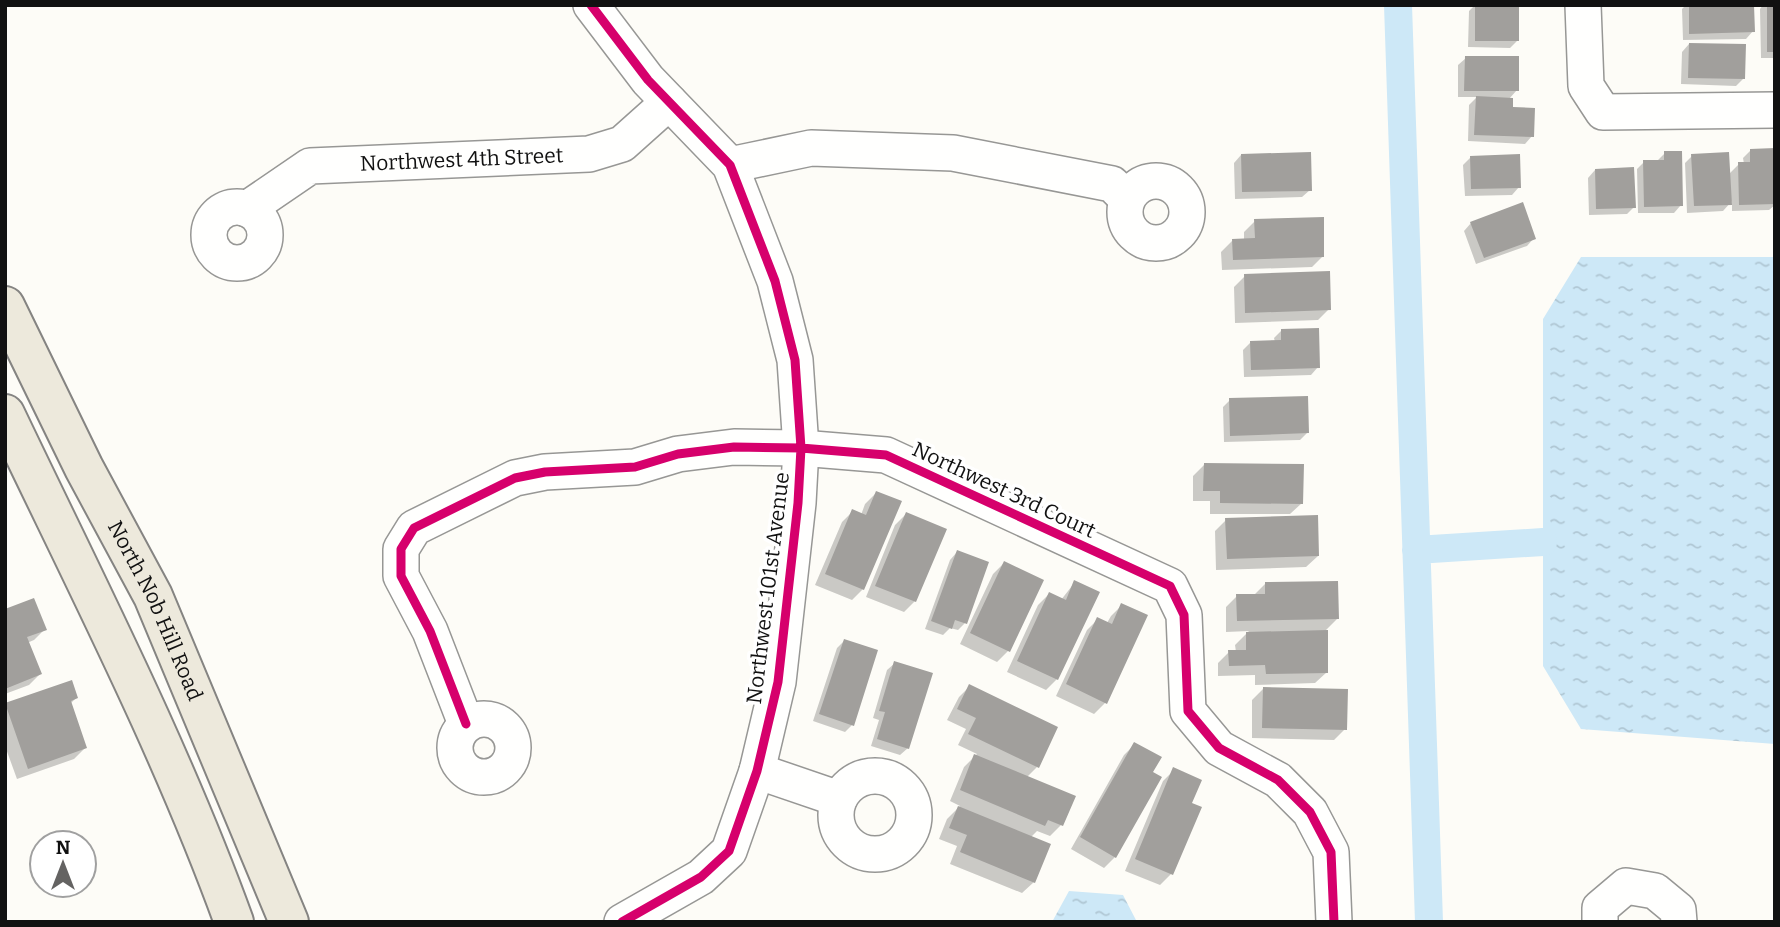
<svg xmlns="http://www.w3.org/2000/svg" width="1780" height="927" font-family="Bitter,serif">
	<style>
		.water { fill: url(#water-ripples) }
		.shadow { fill: #0003 }
		.lines { fill: none; stroke-linecap: round; stroke-linejoin: round }
		.canal { stroke: #cde8f7; stroke-width: 28 }
		.building { fill: #a19f9c }
		.minor-casing { stroke: #979795; stroke-width: 38 }
		.major-casing { stroke: #858482; stroke-width: 42 }
		.minor { stroke: #fffffe; stroke-width: 35 }
		.major { stroke: #ede9dc; stroke-width: 38 }
		.cycleway-casing { stroke: #fff; stroke-width: 13 }
		.cycleway { stroke: #d6006c; stroke-width: 9 }
		.labels { text-anchor: middle; stroke-width: 7; stroke-linejoin: round; paint-order: stroke }
		.street-label { font-size: 21px; fill: #111; stroke: #fff }
	</style>
	<defs>
		<pattern id="water-ripples" width="26" height="14" patternUnits="userSpaceOnUse" patternTransform="scale(1.75)"><rect width="26" height="14" fill="#cde8f7"/><path d="M2 4q2-2 4 0t4 0M15 11q2-2 4 0t4 0" fill="none" stroke="#afc6d3"/></pattern>
	</defs>
	<rect width="100%" height="100%" fill="#fdfcf7"/>
	<!-- water -->
	<path class="water" d="M1581,257H1775V744L1581,729L1543,666V319Z
		M1069,891L1123,895L1137,922H1052Z"/>
	<!-- shadow -->
	<path class="shadow" d="M1475,5H1517V41L1510,48L1468,47L1469,11Z
		M1686,5H1752L1753,31L1746,39L1683,40L1682,9Z
		M1763,5H1775V58H1761L1760,9Z
		M1689,44L1744,78L1736,86L1681,84L1682,52Z
		M1466,58L1517,90L1509,99L1511,109L1532,136L1525,144L1468,141L1469,105L1477,97H1458V65Z
		M1751,150H1775V205L1769,210L1732,211V201L1723,211L1687,213L1685,163L1692,156L1729,174L1739,164H1744L1743,158Z
		M1665,153L1681,205L1674,213H1638L1637,169L1644,162L1658,160Z
		M1241,155L1310,190L1302,197L1235,199L1234,163Z
		M1471,157L1519,187L1512,195L1465,196L1463,165Z
		M1595,170L1634,207L1627,214L1589,215L1588,178Z
		M1255,221L1323,256L1312,267L1222,270L1221,252L1232,241L1244,240V232Z
		M1471,223L1534,238L1527,246L1476,264L1464,231Z
		M1245,276L1329,309L1318,320L1235,323L1234,287Z
		M1282,330L1318,367L1311,375L1244,377L1243,350L1251,342H1275L1274,338Z
		M1230,400L1307,433L1300,440L1224,442L1223,407Z
		M1204,465L1302,503L1290,514H1210V501H1193V476Z
		M876,493L863,589L852,600L815,585L842,522L853,511L861,515L865,504Z
		M906,514L915,601L904,612L866,597L895,525Z
		M1226,520L1318,556L1306,567L1216,570L1215,531Z
		M957,552L965,623L958,630L950,628L943,635L925,629L950,560Z
		M1004,563L1008,651L997,662L960,644L993,574Z
		M1075,582L1057,679L1046,690L1007,672L1038,605L1049,594L1061,600Z
		M1265,584L1337,619L1326,630L1327,672L1315,683L1255,685V675L1218,676V663L1229,652H1236L1235,645L1249,631L1226,632V607L1237,596H1253Z
		M1122,605L1105,703L1094,714L1056,696L1087,630L1098,619L1107,623L1111,616Z
		M5,611L45,629L34,640L27,643L40,674L29,685L5,694Z
		M844,641L852,725L845,732L813,721L837,648Z
		M895,663L908,748L900,755L871,746L879,720L873,718L887,670Z
		M71,682L76,698L70,704L85,748L74,759L17,779L5,746V705Z
		M970,686L1037,767L1027,777L1073,797L1061,825L1050,836L1037,831L1031,837L1034,882L1022,893L950,864L957,846L939,839L947,819L960,806L950,801L964,767L977,754L958,745L966,729L947,720L959,697Z
		M1263,689L1345,729L1334,740L1252,738V700Z
		M1135,744L1115,857L1104,868L1071,849L1124,755Z
		M1174,770L1190,804L1199,808L1171,874L1160,885L1125,871L1163,781Z"/>
	<g class="lines">
		<!-- canal -->
		<path class="canal" d="M1398,5L1429,922
			M1416,550L1543,542"/>
	</g>
	<!-- building -->
	<path class="building" d="M1475,5H1519V41H1475Z
		M1689,5H1754L1755,32L1689,34Z
		M1767,5H1775V52H1767Z
		M1689,43L1746,44L1745,79L1688,78Z
		M1465,56H1519V91H1464Z
		M1476,96L1513,98V107L1535,108L1534,137L1474,135Z
		M1775,148V204L1739,205L1738,162H1750V149Z
		M1664,151H1682L1683,206L1644,207L1643,160H1664Z
		M1311,152L1312,191L1242,192L1241,154Z
		M1729,152L1732,205L1694,206L1691,154Z
		M1520,154L1521,188L1471,189L1470,156Z
		M1634,167L1636,208L1596,209L1595,169Z
		M1523,202L1536,239L1484,258L1470,222Z
		M1324,217V257L1233,260L1232,239L1255,238L1254,219Z
		M1330,271L1331,310L1245,313L1244,274Z
		M1319,328L1320,368L1251,370L1250,341L1281,340V329Z
		M1308,396L1309,433L1230,436L1229,398Z
		M1204,463L1304,464L1303,504L1220,503V491H1203Z
		M876,491L902,501L864,590L825,574L852,509L866,515Z
		M906,512L947,529L916,602L875,586Z
		M1318,515L1319,556L1227,559L1225,518Z
		M957,550L989,562L967,624L955,620L952,629L931,621Z
		M1004,561L1044,580L1010,652L970,633Z
		M1074,580L1100,592L1058,680L1017,661L1049,592L1066,600Z
		M1338,581L1339,619L1237,621L1236,594H1265V582Z
		M34,598L47,630L27,637L42,674L5,689V609Z
		M1121,603L1148,615L1107,704L1066,684L1097,617L1112,624Z
		M1328,630V673L1266,674L1265,665L1229,666L1228,650H1246V632Z
		M844,639L878,650L854,726L819,714Z
		M894,661L933,673L909,749L877,739L885,712L879,711Z
		M72,680L78,698L71,701L87,748L28,769L5,703Z
		M969,684L1058,727L1039,768L968,734L976,718L957,709Z
		M1263,687L1348,689L1347,730L1262,728Z
		M1134,742L1162,757L1153,772L1162,777L1116,858L1080,837Z
		M974,754L1076,796L1063,826L1048,820L1045,826L960,790Z
		M1173,767L1202,780L1192,803L1202,807L1173,875L1135,859Z
		M958,806L1051,844L1035,883L960,852L967,835L949,828Z"/>
	<g class="lines">
		<!-- minor casing -->
		<g class="minor-casing">
			<g id="minor">
				<path d="M591,5L648,80L730,165L775,281L795,360L801,448L798,503L778,682L757,771L729,851L701,877L622,922"/>
				<path d="M1583,5L1586,86L1603,112L1775,110"/>
				<path d="M730,165L811,148L953,153L1112,184L1127,199"/>
				<circle cx="1156" cy="212" r="31"/>
				<circle cx="237" cy="235" r="28"/>
				<path id="s1" d="M247,209L310,166L589,154L622,144L669,102"/>
				<circle cx="484" cy="748" r="29"/>
				<path d="M466,724L430,631L401,576V549L414,528L515,478L545,472L635,467L678,454L734,447L801,448L886,455L1170,586L1184,615L1188,711L1219,748L1278,780L1310,812L1331,852L1334,922"/>
				<path d="M757,771L839,799"/>
				<circle cx="875" cy="815" r="39"/>
				<path d="M1600,922V908L1626,886L1655,891L1678,910L1679,922"/>
			</g>
		</g>
		<!-- major casing -->
		<g class="major-casing">
			<g id="major">
				<path id="s2" d="M5,306L84,468L153,596L289,922"/>
				<path d="M5,414C85,582 171,748 234,922"/>
			</g>
		</g>
		<!-- minor -->
		<use href="#minor" class="minor"/>
		<!-- major -->
		<use href="#major" class="major"/>
		<!-- cycleway casing -->
		<g class="cycleway-casing">
			<path id="cycleway" d="M591,5L648,80L730,165L775,281L795,360L801,448L798,503L778,682L757,771L729,851L701,877L622,922
				M466,724L430,631L401,576V549L414,528L515,478L545,472L635,467L678,454L734,447L801,448L886,455L1170,586L1184,615L1188,711L1219,748L1278,780L1310,812L1331,852L1334,922"/>
		</g>
		<!-- cycleway -->
		<use href="#cycleway" class="cycleway"/>
	</g>
	<g class="labels">
		<!-- street labels -->
		<g class="street-label">
			<text dy="7" stroke="none"><textPath href="#s1" startOffset="228">Northwest 4th Street</textPath></text>
			<text transform="translate(1004 490) rotate(25)" y="7">Northwest 3rd Court</text>
			<text transform="translate(768 588) rotate(-83)" y="7">Northwest 101st Avenue</text>
			<text dy="7" stroke="none"><textPath href="#s2" startOffset="340">North Nob Hill Road</textPath></text>
		</g>
	</g>
	<!-- border -->
	<rect width="1780" height="927" fill="none" stroke="#111111" stroke-width="14"/>
	<!-- north arrow -->
	<g transform="translate(63 864)"><circle r="33" fill="#ffffff" stroke="#a0a0a0" stroke-width="2"/>
	<path d="M0-5L12 26L0 18L-12 26Z" fill="#646362"/>
	<text y="-10" font-size="19" font-weight="bold" text-anchor="middle" fill="#111111">N</text>
	</g>
</svg>
